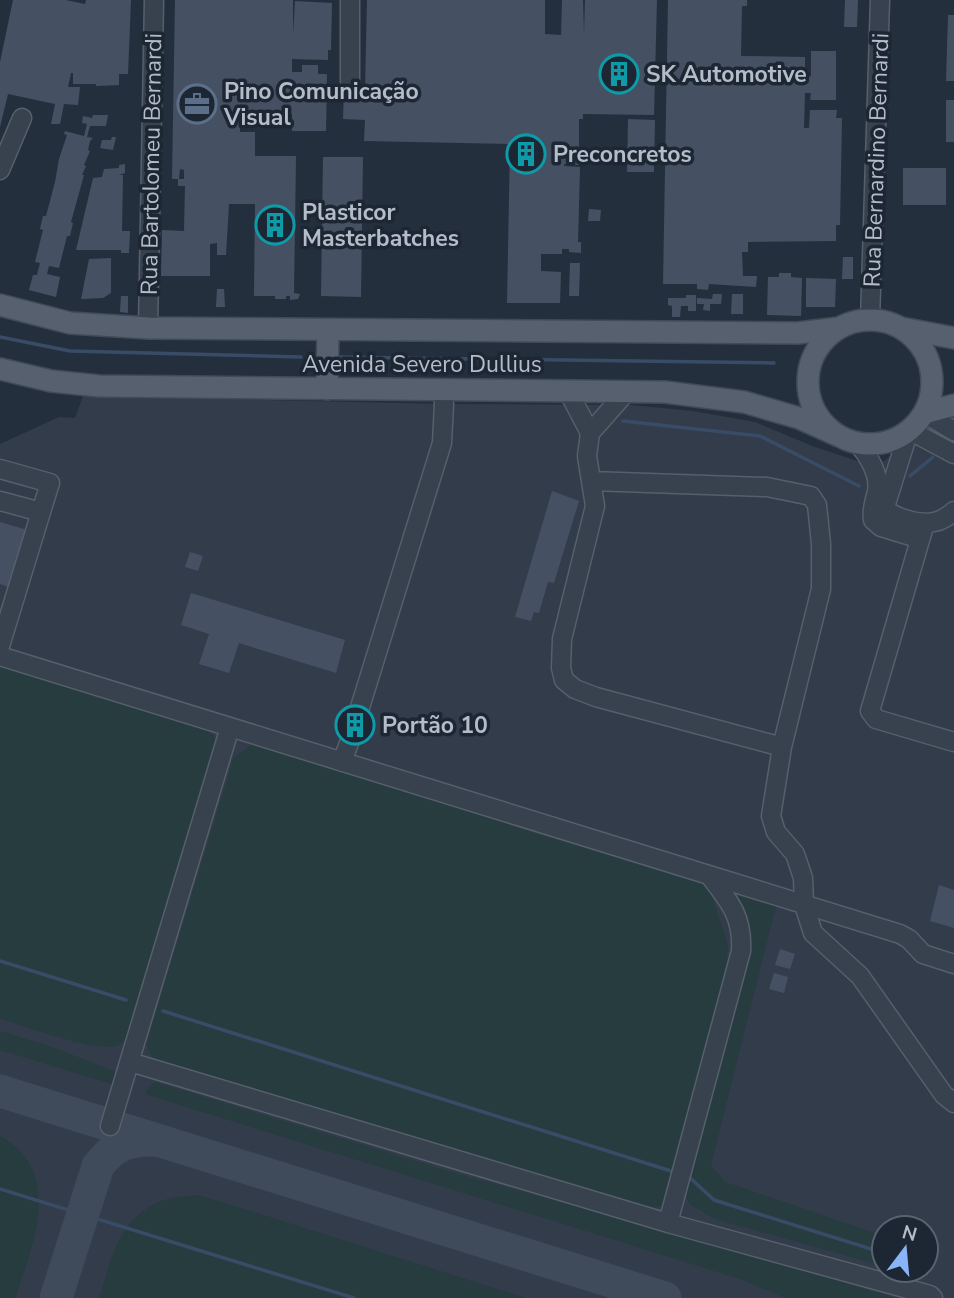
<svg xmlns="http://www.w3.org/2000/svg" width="954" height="1298" font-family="'Nunito Sans',sans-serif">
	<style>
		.airport { fill: #323c4b; fill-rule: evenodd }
		.green { fill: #263c3f }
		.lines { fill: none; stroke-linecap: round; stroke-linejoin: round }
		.stream { stroke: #394c67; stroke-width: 3.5 }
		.taxiway { stroke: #3f4a5a; stroke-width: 33 }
		.building { fill: #455162 }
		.minor-casing { stroke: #565f6c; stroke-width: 21 }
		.major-casing { stroke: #414a57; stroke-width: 24 }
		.minor { stroke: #38414e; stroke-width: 18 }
		.major { stroke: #56606e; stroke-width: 21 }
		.labels { text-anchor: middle; stroke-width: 7; stroke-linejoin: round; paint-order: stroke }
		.poi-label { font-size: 23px; font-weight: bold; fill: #b4bcc9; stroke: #1d2633; text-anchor: start }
		.street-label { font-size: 23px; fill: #b4bcc9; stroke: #1d2633 }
	</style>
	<rect width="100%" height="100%" fill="#242f3e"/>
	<!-- airport -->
	<path class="airport" d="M83,396L444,404L631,405L693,411L755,422L815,447L866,464L884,461L937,421L954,412V1298H0V444L59,417L75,418ZM884,1228H926V1270H884Z"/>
	<!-- green -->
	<path class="green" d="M0,665L206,729L214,736L217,746L128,1038C127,1039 121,1044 119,1045C99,1054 23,1026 0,1018Z
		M253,744L708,886L728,944L726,977L671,1189L662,1206L645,1209L166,1068L152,1056L146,1044L234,757Z
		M731,892L776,906L711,1165L725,1182L884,1236V1266L715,1219L690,1204L684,1194L740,977Z
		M0,1031L52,1047L116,1072L112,1084L0,1050Z
		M155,1082L462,1175L772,1261L895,1298H786L740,1279L145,1094L148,1088Z
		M0,1136C65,1174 33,1243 15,1298H0Z
		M198,1195L222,1202L526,1298H99C112,1258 118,1219 161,1201C172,1197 186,1196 198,1195Z"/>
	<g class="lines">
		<!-- stream -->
		<path class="stream" d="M0,337L70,351L301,357
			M337,357L774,363
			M623,421L760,436L859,486
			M910,476L933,457
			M0,961L126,1000
			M163,1011L671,1171
			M688,1176L714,1200L884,1253
			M0,1189L354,1298"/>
		<!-- taxiway -->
		<path class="taxiway" d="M0,1091L665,1298
			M56,1298L98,1166C113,1146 129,1139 154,1140"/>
	</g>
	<!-- building -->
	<path class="building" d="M13,0H66L85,4L86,0H131L128,74H119V85L96,86V84H73V73H71L68,87H80L78,105L64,104L60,124H51L55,104L8,94L0,127V62Z
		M175,0H293V34L295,1L332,3L331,50H328V60L292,59V72H302V65H318V74H327L326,131H292V114L240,113V132H255V156H296L294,293L300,294L298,299L290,300V296H286V299H275V296H254L255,204H229L226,255H217V243L210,244V276H161L162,230L184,231L185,186H178V179H184V170L180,169L179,179H172Z
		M367,0H545V34L561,35L562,0H583L584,34L585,0H657L654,115L583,114V119H579V165L564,164V166L580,167L578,242H581V253L569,252V249H562V254H541V271L561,272L560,303H507L510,144L364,141L365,120L343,119L344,90L365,91Z
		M668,0H747V6H742L741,56L805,57V76H811V51H836V100H810L811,93H805L804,128H809L810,110H837L836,118H842L840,225H836V241L748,242V252H742L743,276H757L756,287L709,284L708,290L697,289V284H663Z
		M845,0H858L857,27H844Z
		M948,15H954V81H946Z
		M946,100H954V142H946Z
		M93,115H108L106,126H90L87,137L93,138L90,141L88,150L90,151L84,165L86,166L82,175H84L71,222L73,223L70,236H67L59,268L49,266L47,274L60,277L56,297L29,290L33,275H37L40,263L35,262L43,230L40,229L43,216H46L55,182L59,159L67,135L64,134L65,131L84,136L87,124L82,123L83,116L92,118Z
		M628,119L655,120L654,172H627Z
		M112,137H116L113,150L100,148L102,140H111Z
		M323,157H363L361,297L321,296Z
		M125,164V173L119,175H123L122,231H130L129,253H121V250H76L93,178L102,177L104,169L119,168V165Z
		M903,168H946V205H903Z
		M589,209L601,210L600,221H588Z
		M843,257H853V279H842Z
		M111,258V293L103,298L81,299L89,259Z
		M570,263H580L579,296H569Z
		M779,273H791V277L802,278L801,316L767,315L768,277H779Z
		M806,278L836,279L835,307H806Z
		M217,289H224L225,307H216Z
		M713,294H722L721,304H710V311L703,310L704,304H697V298L712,299Z
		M732,294H743V314H731Z
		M686,295H696V311H688V306H681L680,317H672V306L668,305V298H686Z
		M121,296H128V313L120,312Z
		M552,491L579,501L554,583L548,582L539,613L534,612L531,621L515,617Z
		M0,522L31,531L14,589L0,584Z
		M190,552L203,556L198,571L185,567Z
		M191,593L345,640L336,673L239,643L229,673L199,664L209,634L181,625Z
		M346,714L368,720L364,735L342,729Z
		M939,885L954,890V928L930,921Z
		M780,949L795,954L790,969L775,965Z
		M774,973L788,977L784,993L769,989Z"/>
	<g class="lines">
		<!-- minor casing -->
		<g class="minor-casing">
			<path id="minor" d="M350,0V82
				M0,170L22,118
				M870,320L880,0
				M148,328L154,0
				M568,391L590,433
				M627,391L590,433L587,456L595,506L562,639L561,668L564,680L575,689L596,697L782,747
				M924,413L954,431
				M857,443C868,455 880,474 877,491C875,501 871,509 873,520L881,527L920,539
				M954,454L909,430L885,507C891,518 921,525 934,522C942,521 948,516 954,511
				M0,469L50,483L41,512L0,501
				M591,481L767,487L811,496L817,505L821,544V589L782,747L771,816L776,832L795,854L803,878L804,905L813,933L860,976L944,1095L954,1103
				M925,523L870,711L876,719L954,742
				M0,646L41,512
				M0,656L709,875C729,901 743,916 741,951L668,1223
				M357,717L442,443L444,404L443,390
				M342,762L353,732
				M709,875L900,934L909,939L923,954L954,964
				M130,1062L668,1223L930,1295L933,1298
				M110,1126L230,727"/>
		</g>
		<!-- major casing -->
		<g class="major-casing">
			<path id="major" d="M0,305L70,323L148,328L798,333L839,328
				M808 382a62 62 0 1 1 124 0a62 62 0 1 1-124 0Z
				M901,328L954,338
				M0,369L51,381L99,386L665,392L744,402L799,418L839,436
				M327,389L328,331
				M924,413L954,405"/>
		</g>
		<!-- minor -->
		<use href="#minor" class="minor"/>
		<!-- major -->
		<use href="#major" class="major"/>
	</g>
	<!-- icons -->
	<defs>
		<g id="building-ring" transform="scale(2.0125)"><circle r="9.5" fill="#1d2633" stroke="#0f9aa8" stroke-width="1.5"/><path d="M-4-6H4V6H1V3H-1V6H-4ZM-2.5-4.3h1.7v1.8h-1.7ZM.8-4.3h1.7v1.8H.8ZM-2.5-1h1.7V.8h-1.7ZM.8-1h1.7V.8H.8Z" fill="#0f9aa8"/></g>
		<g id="office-ring" transform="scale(2.0125)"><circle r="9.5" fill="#1d2633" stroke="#5c6f8a" stroke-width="1.5"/><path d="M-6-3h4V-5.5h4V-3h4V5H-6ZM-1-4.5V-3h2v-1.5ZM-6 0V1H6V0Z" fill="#5c6f8a"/></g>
	</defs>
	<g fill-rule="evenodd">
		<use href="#building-ring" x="619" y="74"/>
		<use href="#office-ring" x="197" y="104"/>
		<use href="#building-ring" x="526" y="154"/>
		<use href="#building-ring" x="275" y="225"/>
		<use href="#building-ring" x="355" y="725"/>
	</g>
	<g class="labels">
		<!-- poi labels -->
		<g class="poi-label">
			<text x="646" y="82">SK Automotive</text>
			<text x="224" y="99">Pino Comunicação<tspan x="224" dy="26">Visual</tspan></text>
			<text x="553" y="162">Preconcretos</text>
			<text x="302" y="220">Plasticor<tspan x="302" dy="26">Masterbatches</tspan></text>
			<text x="382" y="733">Portão 10</text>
		</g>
		<!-- street labels -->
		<g class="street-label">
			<text transform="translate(876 160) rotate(-88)" y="8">Rua Bernardino Bernardi</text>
			<text transform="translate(151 164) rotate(-89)" y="8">Rua Bartolomeu Bernardi</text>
			<text x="422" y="372">Avenida Severo Dullius</text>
		</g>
	</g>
	<!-- north arrow -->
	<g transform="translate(905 1249) rotate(16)"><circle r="33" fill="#1d2633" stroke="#59626f" stroke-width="2"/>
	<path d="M0-5L12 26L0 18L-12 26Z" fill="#8ab4f8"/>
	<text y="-10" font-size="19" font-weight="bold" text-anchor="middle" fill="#b4bcc9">N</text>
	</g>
</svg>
